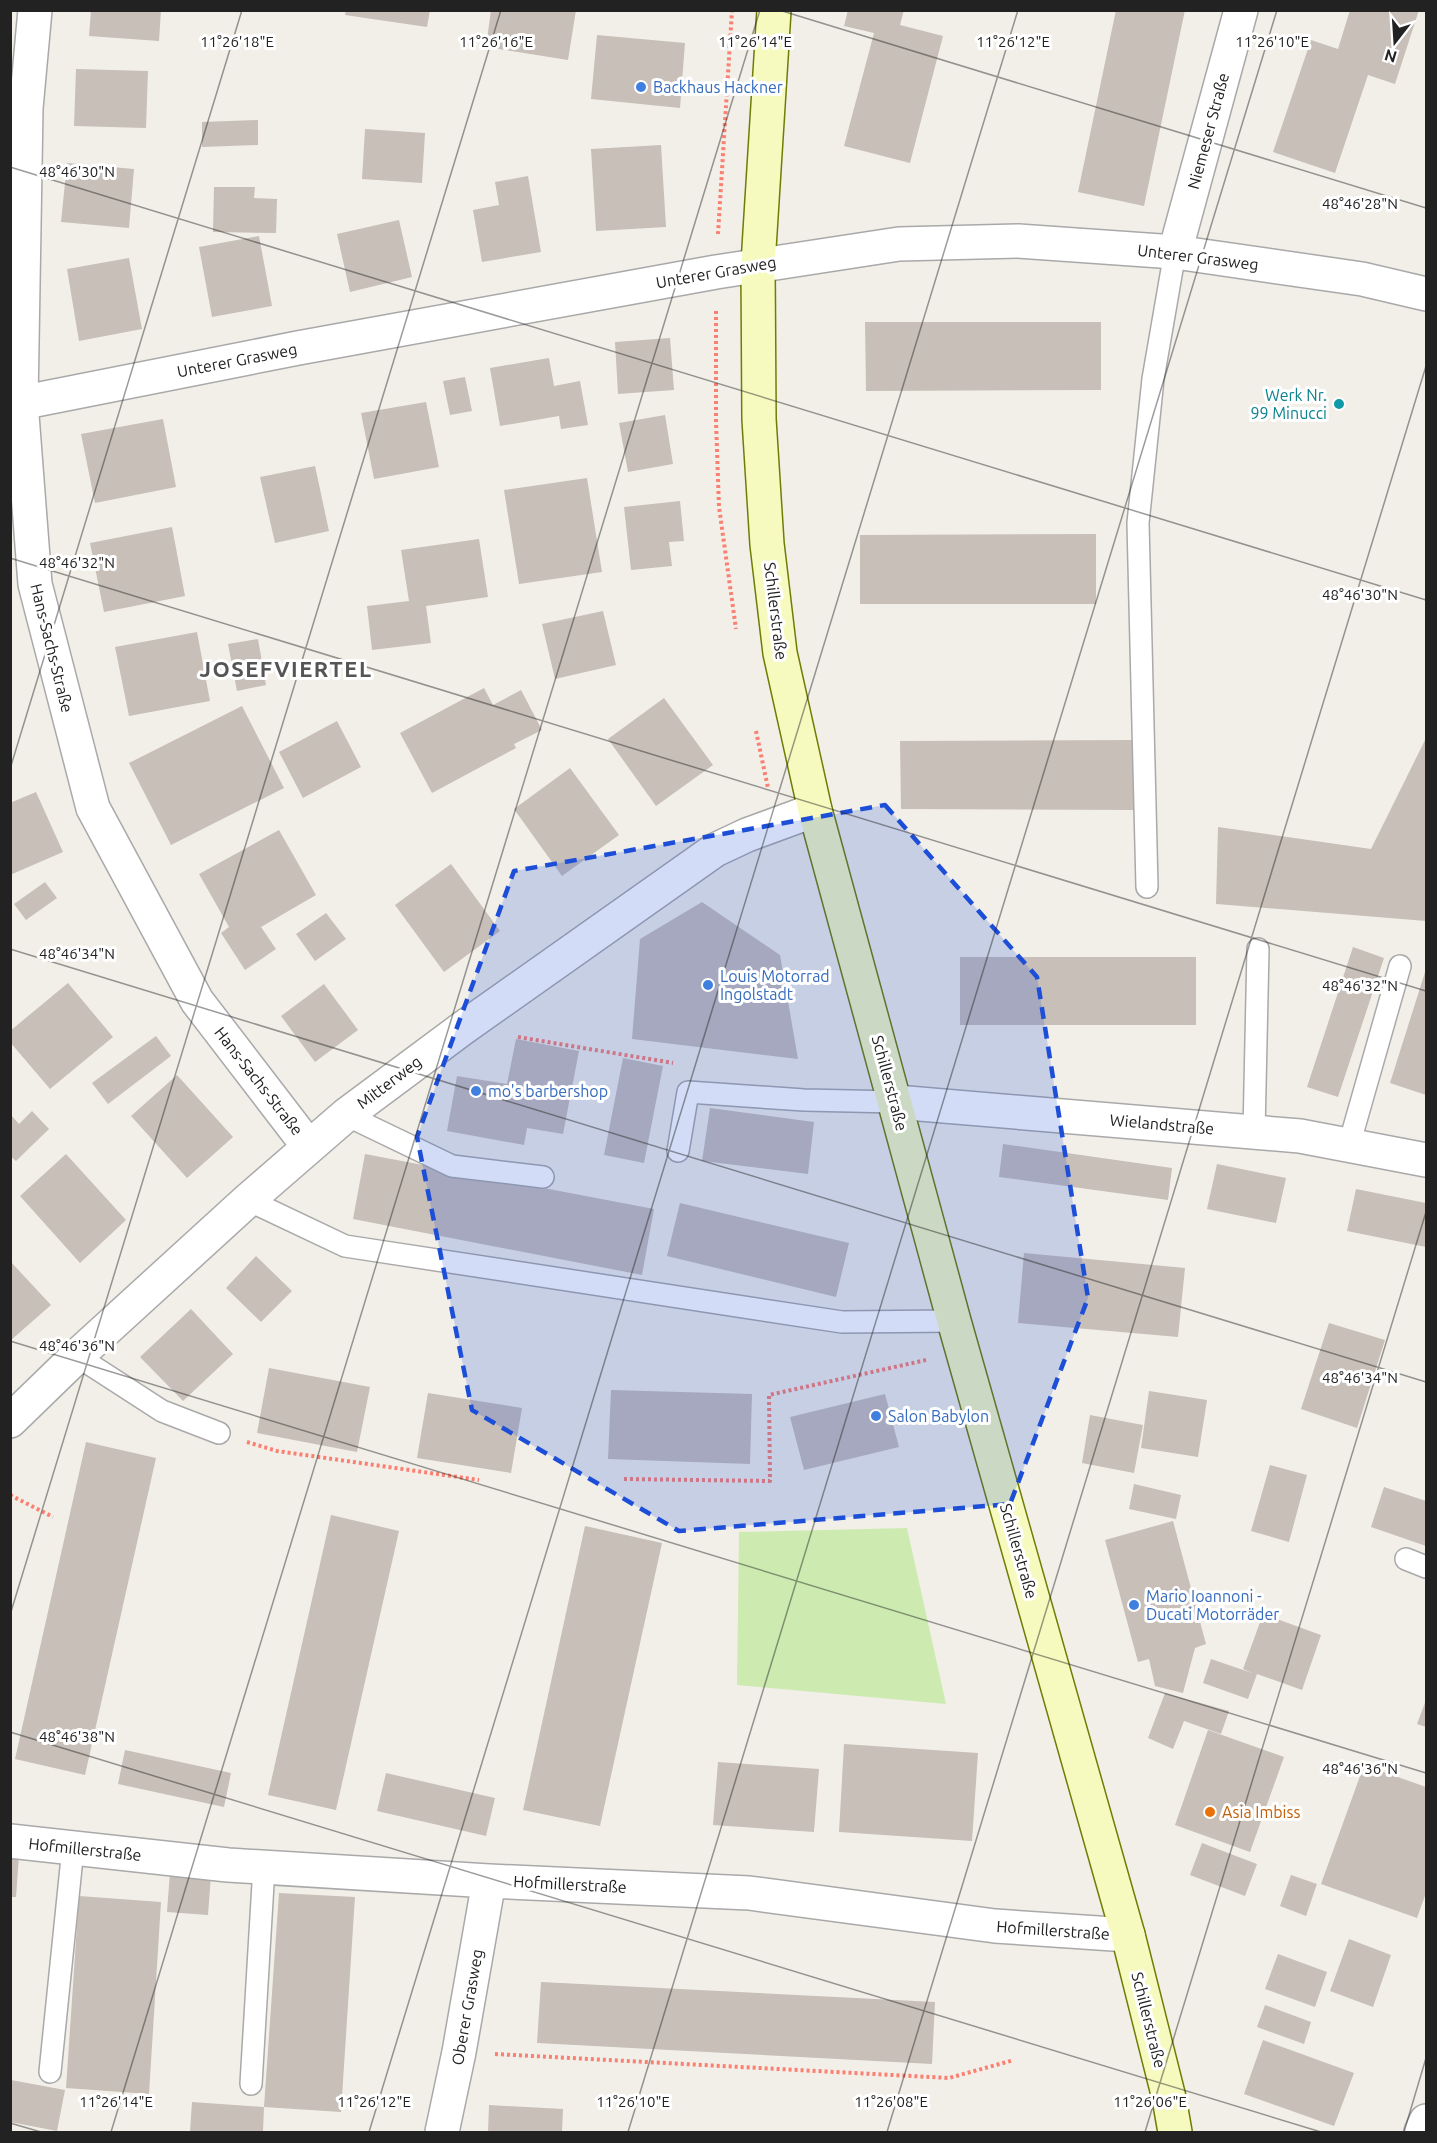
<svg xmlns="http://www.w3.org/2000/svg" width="1437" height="2143" font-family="Ubuntu,sans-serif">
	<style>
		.grass { fill: #cdebb0 }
		.building { fill: #c7bfb8 }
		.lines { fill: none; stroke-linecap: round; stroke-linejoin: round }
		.service-casing { stroke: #a9a9a9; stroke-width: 24 }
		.minor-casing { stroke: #a9a9a9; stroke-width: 36 }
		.tertiary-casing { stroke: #a9a9a9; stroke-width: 36 }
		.secondary-casing { stroke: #707d05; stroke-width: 36 }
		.path { stroke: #fa8072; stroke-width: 4; stroke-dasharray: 3 3; stroke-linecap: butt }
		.service { stroke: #fff; stroke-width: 21 }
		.minor { stroke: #fff; stroke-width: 33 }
		.tertiary { stroke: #fff; stroke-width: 33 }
		.secondary { stroke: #f7fabf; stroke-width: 33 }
		.marked { fill: #1d4ed8; fill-opacity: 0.2; stroke: #1d4ed8; stroke-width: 4.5; stroke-dasharray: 12 8; stroke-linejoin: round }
		.ticks { fill: none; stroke: #222; stroke-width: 1.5; stroke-opacity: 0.45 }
		.shop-dot { fill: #3f7fe0; stroke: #fff; stroke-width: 2 }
		.culture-dot { fill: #0f9aa8; stroke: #fff; stroke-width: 2 }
		.food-dot { fill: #e8710a; stroke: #fff; stroke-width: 2 }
		.labels { text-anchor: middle; stroke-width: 6; stroke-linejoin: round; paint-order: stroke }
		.shop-label { font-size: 16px; fill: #366cbe; stroke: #fff; text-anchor: start }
		.street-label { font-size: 16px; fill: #222; stroke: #fff }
		.culture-label { font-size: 16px; fill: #0d838f; stroke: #fff; text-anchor: end }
		.food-label { font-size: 16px; fill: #c56008; stroke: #fff; text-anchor: start }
		.district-label { font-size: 22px; font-weight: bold; letter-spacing: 1.5px; fill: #555; stroke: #fff }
		.ticks-label { font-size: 15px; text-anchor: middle; fill: #222; stroke: #fff; stroke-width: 6; stroke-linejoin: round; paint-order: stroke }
	</style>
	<rect width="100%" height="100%" fill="#f2efe9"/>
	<!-- grass -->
	<path class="grass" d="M907,1528L946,1704L737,1685L739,1532Z"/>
	<!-- building -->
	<path class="building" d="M91,10H161L159,41L89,36Z
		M346,10H430L427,27L345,15Z
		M491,10H576L568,60L486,47Z
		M848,10H904L900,25L943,36L910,163L844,146L874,33L844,26Z
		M1116,10H1185L1144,206L1078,192Z
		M1350,10H1419L1395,84L1368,75L1335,173L1273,152L1311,40L1338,49Z
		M597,35L685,43L680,108L591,99Z
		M76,69L148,71L146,128L74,126Z
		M258,120V145L202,147V122Z
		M365,129L425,133L422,183L362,179Z
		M661,145L666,227L596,231L591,149Z
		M67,163L134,169L129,228L61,222Z
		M528,176L541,252L482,262L473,210L499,205L495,182Z
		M214,187H255L254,198L277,199L276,233L213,232Z
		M399,220L412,277L350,292L337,234Z
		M259,236L272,306L212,317L199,247Z
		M129,258L142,329L79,341L67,269Z
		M865,322H1101V390L866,391Z
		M670,338L674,390L618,394L615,342Z
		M549,358L554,386L580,381L588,425L561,429L559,416L500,426L490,368Z
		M465,377L472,411L450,415L443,381Z
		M426,402L439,467L374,479L361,413Z
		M665,415L673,464L628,472L619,423Z
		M163,419L176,487L95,503L81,434Z
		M315,466L329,531L275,543L260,477Z
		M587,478L602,572L519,584L504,490Z
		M680,501L684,541L669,542L672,566L631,570L624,507Z
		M172,527L185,596L104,612L90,543Z
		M1096,534V604H860V535Z
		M479,539L488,597L426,606L431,643L372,650L367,606L409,601L401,550Z
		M603,611L616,665L555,679L542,624Z
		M197,632L210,701L129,716L115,647Z
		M258,639L266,685L237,691L228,644Z
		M484,688L493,705L521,690L542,730L514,744L516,748L432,793L400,733Z
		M664,698L713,765L656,806L608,739Z
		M242,706L284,788L171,845L129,763Z
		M337,721L361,767L303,798L279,752Z
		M1426,738V921L1216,904L1218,827L1371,849Z
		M1136,740V810L901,809L900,741Z
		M570,768L619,835L562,876L514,809Z
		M36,792L63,852L10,875V803Z
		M279,830L316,895L261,927L276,949L245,970L221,933L229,927L199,874Z
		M451,864L500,931L444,972L395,905Z
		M45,882L57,898L26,920L14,904Z
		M702,902L780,955L798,1059L632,1039L640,939Z
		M326,913L346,939L315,961L296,934Z
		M1353,947L1384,958L1338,1097L1307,1087Z
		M960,957H1196V1025H960Z
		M1426,969V1095L1390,1083Z
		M68,983L113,1037L50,1089L10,1042V1031Z
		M324,984L358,1030L315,1062L281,1016Z
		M156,1036L171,1056L108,1104L92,1083Z
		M516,1039L579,1051L563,1134L527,1128L524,1145L447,1131L457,1076L507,1084Z
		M623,1058L663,1066L644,1163L604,1155Z
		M177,1075L233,1137L187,1178L131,1116Z
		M710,1108L814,1122L808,1174L702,1161Z
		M32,1111L49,1129L16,1161L10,1156V1114L19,1124Z
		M1003,1144L1172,1168L1168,1200L999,1177Z
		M66,1154L126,1220L80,1263L20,1196Z
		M365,1154L654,1209L642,1275L353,1219Z
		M1217,1164L1286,1178L1276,1223L1207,1209Z
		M1356,1189L1426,1203V1247L1347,1231Z
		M680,1203L849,1243L836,1297L667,1256Z
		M1024,1253L1185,1268L1178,1337L1018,1323Z
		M256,1256L292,1291L261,1322L226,1288Z
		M10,1261L51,1305L10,1341Z
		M191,1309L233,1354L183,1401L140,1357Z
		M1329,1323L1385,1340L1357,1428L1301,1409Z
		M269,1368L370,1387L357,1452L257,1433Z
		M611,1390L752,1394L750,1464L608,1459Z
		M1149,1391L1207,1400L1198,1457L1141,1448Z
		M428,1393L522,1408L511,1473L417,1458Z
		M885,1394L899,1447L804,1470L790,1417Z
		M1090,1415L1143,1425L1134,1473L1082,1463Z
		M86,1442L156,1458L85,1775L15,1759Z
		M1270,1465L1307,1475L1289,1542L1251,1531Z
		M1134,1484L1181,1495L1176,1519L1129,1509Z
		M1384,1487L1426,1501V1546L1371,1527Z
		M331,1515L399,1531L336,1810L268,1795Z
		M1173,1521L1206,1644L1195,1648L1183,1693L1155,1686L1149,1659L1138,1662L1105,1540Z
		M585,1526L662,1543L600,1826L523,1810Z
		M1263,1614L1321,1635L1302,1690L1257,1674L1248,1699L1203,1683L1211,1659L1252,1673L1243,1669Z
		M1165,1693L1229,1711L1221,1734L1184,1721L1173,1749L1148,1738Z
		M1426,1700V1727L1417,1724Z
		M1208,1730L1284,1757L1250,1852L1175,1825Z
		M844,1744L978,1753L972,1841L839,1832Z
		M125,1750L231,1773L224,1807L118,1784Z
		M718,1762L819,1769L814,1832L713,1825Z
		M1364,1765L1426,1787V1893L1417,1918L1321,1884Z
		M386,1773L495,1798L486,1836L377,1811Z
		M1202,1843L1257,1864L1245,1896L1190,1875Z
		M10,1855L19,1856L16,1897H10Z
		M170,1872L211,1875L208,1915L167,1912Z
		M1291,1875L1317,1884L1306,1916L1280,1906Z
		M279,1893L355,1897L341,2112L264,2107Z
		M79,1896L161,1902L149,2094L66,2088Z
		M1349,1939L1391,1955L1373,2007L1330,1991Z
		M1278,1954L1327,1972L1315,2007L1265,1989Z
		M541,1982L935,2002L932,2064L537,2043Z
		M1265,2005L1311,2022L1304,2044L1257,2027Z
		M1263,2040L1354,2073L1334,2126L1244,2094Z
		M11,2080L65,2090L57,2131L10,2122Z
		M192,2102L264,2107L263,2132H190Z
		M489,2105L563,2109L562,2132H488Z"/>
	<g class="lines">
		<!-- service casing -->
		<g class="service-casing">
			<path id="service" d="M1147,887L1138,523L1153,379L1175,252
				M346,1115L452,1166L543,1177
				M1254,1132L1258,949
				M1349,1145L1400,966
				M678,1151L688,1092L804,1100L896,1102
				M248,1200L345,1246L842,1322L954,1321
				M77,1356L162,1411L219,1433
				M1406,1559L1426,1567
				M50,2072L73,1848
				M251,2084L264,1867"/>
		</g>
		<!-- minor casing -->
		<g class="minor-casing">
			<path id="minor" d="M35,10L26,108L21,402L35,584L93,808L197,1001L309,1147
				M1175,252L1241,10
				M10,405L298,348L716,272L899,244L1018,241L1175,252L1362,279L1426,294
				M896,1102L1300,1136L1426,1160
				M10,1421L77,1356L248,1200L346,1115L463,1028L715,850L747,835L815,810
				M10,1841L228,1865L489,1881L749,1893L995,1926L1128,1935
				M442,2132L459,2052L489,1881"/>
		</g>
		<!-- tertiary casing -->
		<g class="tertiary-casing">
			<path id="tertiary" d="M1421,2132L1426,2121"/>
		</g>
		<!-- secondary casing -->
		<g class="secondary-casing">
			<path id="secondary" d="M774,10L758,264L759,419L767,544L780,653L815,810L954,1321L1128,1935L1169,2098L1175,2132"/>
		</g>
		<!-- path -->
		<path class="path" d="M718,234L732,10
			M716,311V421L719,507L736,629
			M756,731L768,788
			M518,1037L673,1063
			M247,1442L277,1451L479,1480
			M624,1479L770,1481L769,1395L926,1360
			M10,1495L53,1517
			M495,2054L949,2078L1014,2060"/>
		<!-- service -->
		<use href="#service" class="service"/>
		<!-- minor -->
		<use href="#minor" class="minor"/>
		<!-- tertiary -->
		<use href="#tertiary" class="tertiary"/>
		<!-- secondary -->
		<use href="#secondary" class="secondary"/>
	</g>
	<!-- marked area -->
	<path class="marked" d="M885,805L1037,977L1088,1298L1010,1504L679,1531L472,1410L417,1137L514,871Z"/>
	<!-- ticks -->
	<path class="ticks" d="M779,10L1426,208M10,167L1426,600M10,558L1426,991M10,769L242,10M10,949L1426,1382M10,1341L1426,1773M10,1615L501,10M10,1732L1321,2132M10,2123L41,2132M111,2132L760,10M369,2132L1018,10M628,2132L1277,10M887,2132L1426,366M1145,2132L1426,1212M1404,2132L1426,2058"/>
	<!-- markers -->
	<g class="shop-dot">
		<circle cx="641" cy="87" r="6"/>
		<circle cx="708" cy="985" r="6"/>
		<circle cx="476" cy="1091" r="6"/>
		<circle cx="876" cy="1416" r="6"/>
		<circle cx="1134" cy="1605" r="6"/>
	</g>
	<circle class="culture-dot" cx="1339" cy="404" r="6"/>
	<circle class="food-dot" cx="1210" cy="1812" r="6"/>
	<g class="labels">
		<!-- shop labels -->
		<g class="shop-label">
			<text x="653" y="93">Backhaus Hackner</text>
			<text x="720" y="982">Louis Motorrad<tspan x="720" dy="18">Ingolstadt</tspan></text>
			<text x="488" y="1097">mo's barbershop</text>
			<text x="888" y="1422">Salon Babylon</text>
			<text x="1146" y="1602">Mario Ioannoni -<tspan x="1146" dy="18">Ducati Motorräder</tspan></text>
		</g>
		<!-- street labels -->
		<g class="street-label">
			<text transform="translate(1208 131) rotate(-75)" y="6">Niemeser Straße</text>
			<text transform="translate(1198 257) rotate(7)" y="6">Unterer Grasweg</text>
			<text transform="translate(716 272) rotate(-10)" y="6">Unterer Grasweg</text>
			<text transform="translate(237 360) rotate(-11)" y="6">Unterer Grasweg</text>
			<text transform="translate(776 611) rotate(83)" y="6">Schillerstraße</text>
			<text transform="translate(52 648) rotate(76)" y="6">Hans-Sachs-Straße</text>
			<text transform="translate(259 1081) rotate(52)" y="6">Hans-Sachs-Straße</text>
			<text transform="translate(389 1082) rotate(-37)" y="6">Mitterweg</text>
			<text transform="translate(890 1083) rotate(75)" y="6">Schillerstraße</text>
			<text transform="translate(1162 1124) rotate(5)" y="6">Wielandstraße</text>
			<text transform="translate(1019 1551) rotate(74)" y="6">Schillerstraße</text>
			<text transform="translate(85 1849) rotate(6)" y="6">Hofmillerstraße</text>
			<text transform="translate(570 1884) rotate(3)" y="6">Hofmillerstraße</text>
			<text transform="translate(1053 1930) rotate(4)" y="6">Hofmillerstraße</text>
			<text transform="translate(467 2007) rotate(-80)" y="6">Oberer Grasweg</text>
			<text transform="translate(1149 2020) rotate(76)" y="6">Schillerstraße</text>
		</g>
		<!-- culture labels -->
		<g class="culture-label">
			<text x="1327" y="401">Werk Nr.<tspan x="1327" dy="18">99 Minucci</tspan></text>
		</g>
		<!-- food labels -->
		<g class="food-label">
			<text x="1222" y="1818">Asia Imbiss</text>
		</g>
		<!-- district labels -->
		<g class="district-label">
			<text x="286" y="677">JOSEFVIERTEL</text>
		</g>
	</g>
	<g class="ticks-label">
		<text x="237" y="47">11°26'18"E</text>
		<text x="496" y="47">11°26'16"E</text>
		<text x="755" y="47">11°26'14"E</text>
		<text x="1013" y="47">11°26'12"E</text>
		<text x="1272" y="47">11°26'10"E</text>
		<text x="77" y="177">48°46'30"N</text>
		<text x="1360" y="209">48°46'28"N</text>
		<text x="77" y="568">48°46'32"N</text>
		<text x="1360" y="600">48°46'30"N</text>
		<text x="77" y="959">48°46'34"N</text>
		<text x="1360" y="991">48°46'32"N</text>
		<text x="77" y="1351">48°46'36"N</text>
		<text x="1360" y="1383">48°46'34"N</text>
		<text x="77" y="1742">48°46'38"N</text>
		<text x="1360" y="1774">48°46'36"N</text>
		<text x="116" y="2107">11°26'14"E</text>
		<text x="374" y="2107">11°26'12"E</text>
		<text x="633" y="2107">11°26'10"E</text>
		<text x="891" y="2107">11°26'08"E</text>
		<text x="1150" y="2107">11°26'06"E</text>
	</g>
	<!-- border -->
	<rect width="1437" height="2143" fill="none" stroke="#222222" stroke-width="24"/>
	<!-- north arrow -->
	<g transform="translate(1395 42) rotate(197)" stroke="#ffffff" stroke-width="4.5" paint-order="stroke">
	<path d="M0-4.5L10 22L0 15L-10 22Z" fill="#222222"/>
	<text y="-9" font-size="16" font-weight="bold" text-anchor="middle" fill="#222222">N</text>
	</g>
</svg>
